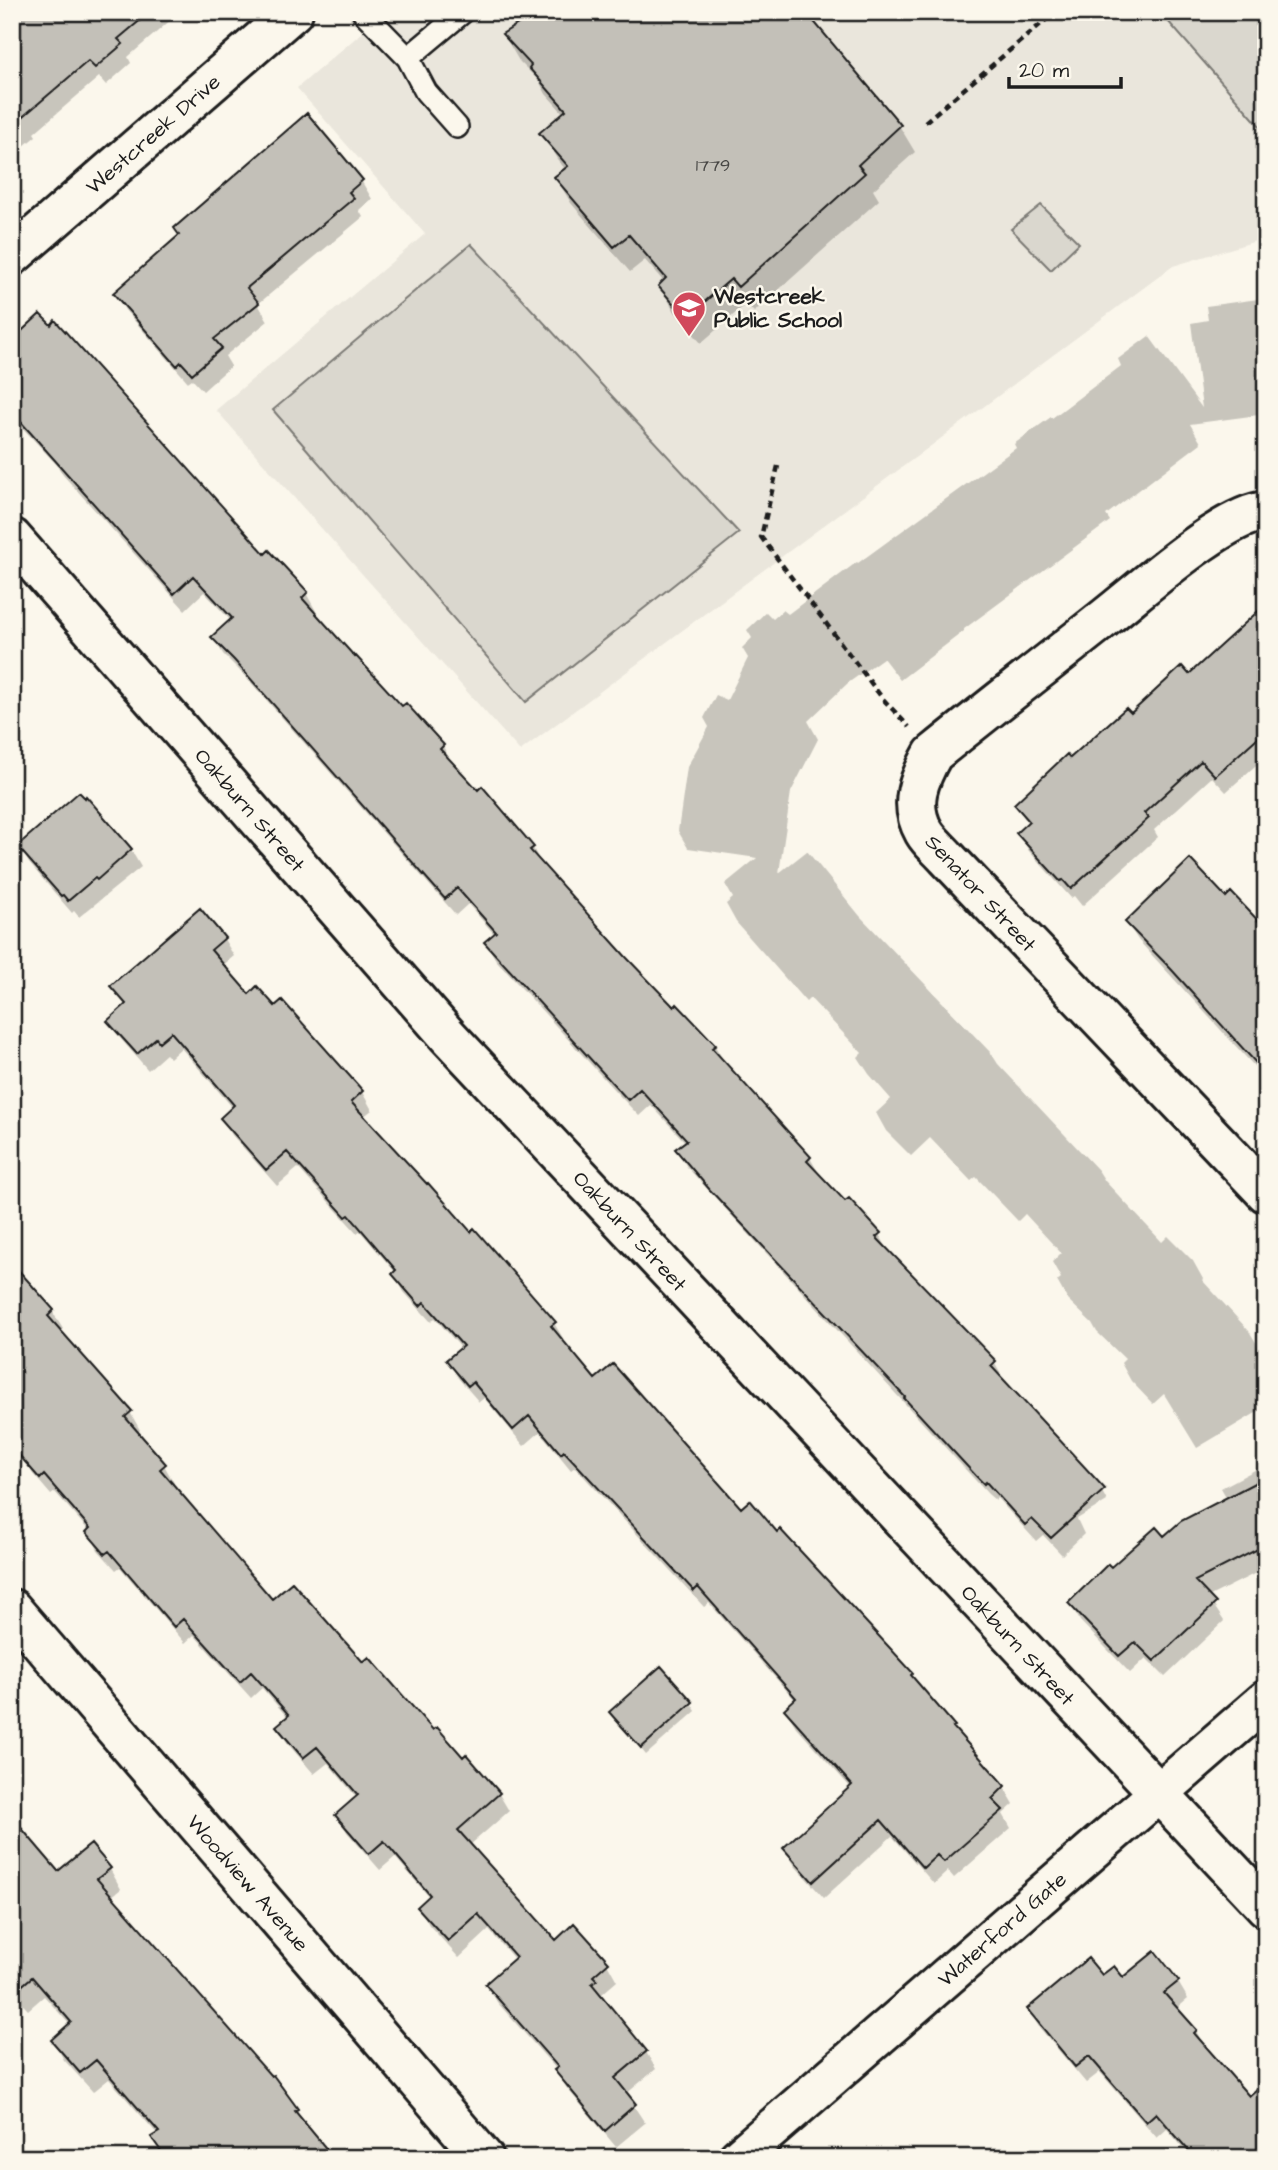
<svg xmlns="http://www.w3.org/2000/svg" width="1278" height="2170" font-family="'Architects Daughter',sans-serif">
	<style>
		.built { fill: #eae6dc }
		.green { fill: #dad7ce; stroke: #7b7a75; stroke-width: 2 }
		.shadow { fill: #0003 }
		.building { fill: #c3c0b8; stroke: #1c1c1c; stroke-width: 2 }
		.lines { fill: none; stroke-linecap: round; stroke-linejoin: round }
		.service-casing { stroke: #1c1c1c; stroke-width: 26 }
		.minor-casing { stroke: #1c1c1c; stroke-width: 44 }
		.path { stroke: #1c1c1c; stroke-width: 4.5; stroke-dasharray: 7 5; stroke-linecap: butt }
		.service { stroke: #fbf7ec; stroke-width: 21 }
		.minor { stroke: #fbf7ec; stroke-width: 38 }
		.labels { text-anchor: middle; stroke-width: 5; stroke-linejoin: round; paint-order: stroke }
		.number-label { font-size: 18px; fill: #464543 }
		.street-label { font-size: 21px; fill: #1c1c1c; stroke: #fbf7ec }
		.poi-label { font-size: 21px; font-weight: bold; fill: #1c1c1c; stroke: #fbf7ec; text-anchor: start }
	</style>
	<rect width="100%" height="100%" fill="#fbf7ec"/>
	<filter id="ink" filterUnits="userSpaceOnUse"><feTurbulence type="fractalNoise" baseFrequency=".0143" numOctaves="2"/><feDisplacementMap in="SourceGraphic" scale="14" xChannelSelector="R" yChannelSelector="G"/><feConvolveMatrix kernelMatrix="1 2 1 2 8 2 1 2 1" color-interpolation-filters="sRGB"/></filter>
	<g filter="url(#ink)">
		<!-- built -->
		<path class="built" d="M386,12H1160L1266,133V238L1173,266L520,751L216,410L425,234L297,88Z"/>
		<!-- green -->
		<path class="green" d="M1160,12H1266V133Z
			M1041,205L1079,243L1051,270L1011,229Z
			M471,244L739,533L526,702L273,410Z"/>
		<!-- shadow -->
		<path class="shadow" d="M12,12H180L128,57L131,63L106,85L99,77L34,133L36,136L13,155Z
			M803,12L900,127L915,152L873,190L879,200L754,312L746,304L701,343L675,312L660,286L664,282L645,260L630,272L571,203L556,178L566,170L557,159L542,133L564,114L546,94L539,81L519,61L504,35Z
			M306,116L362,182L372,199L359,210L363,217L258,304L268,321L225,356L231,366L203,391L192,379L188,382L125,310L115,293L180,236Z
			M1266,298V414L1190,424L1201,443L1106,515L1110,521L964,629V631L900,680L883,658L848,683L808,721L818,739L791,792L779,873L807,851L860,916L991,1053L998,1064L1098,1170L1105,1181L1162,1242L1168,1236L1193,1261L1203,1279L1202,1280L1249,1331L1266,1359V1407L1197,1448L1164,1394L1153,1404L1131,1381L1121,1363L1125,1359L1097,1332L1092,1323L1067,1299L1057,1281L1061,1278L1052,1262L1061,1253L1025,1214L1018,1221L976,1177L971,1181L930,1138L911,1156L886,1131L876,1113L891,1099L869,1074L858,1057L862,1053L810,998L806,1002L736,922L726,904L733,898L725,884L757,858L688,848L678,831L687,767L709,727L704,718L716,695L727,700L748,658L742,648L752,638L747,630L766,612L773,619L783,610L788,614L857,562L858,563L1016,448L1014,444L1051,417L1052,418L1121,366L1118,359L1149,336L1202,408L1191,323L1208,320L1206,306Z
			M12,342L306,593L316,611L314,613L402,709L443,746L452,764L533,848L542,866L674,1009L715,1046L725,1063L810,1158L820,1175L845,1204L879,1234L889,1251L994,1362L1004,1380L1002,1381L1098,1484L1107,1501L1077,1519L1084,1534L1062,1555L1043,1535L1036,1541L997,1498L995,1500L988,1494L687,1167L677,1150L686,1143L651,1105L639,1116L616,1092L496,960L486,943L495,935L468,904L456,915L247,678L223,654L213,637L231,621L204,592L185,610L63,475L57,465L18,423L12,412Z
			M1266,627V759L1264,758L1226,792L1212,777L1154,830L1158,837L1082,906L1074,896L1071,898L1029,851L1019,833L1028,824L1016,804L1131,716Z
			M19,846L131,850L141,867L79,917L74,911L72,913L29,863Z
			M1226,899L1266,932V1079L1138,940L1127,923Z
			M224,939L234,956L222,966L249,997L274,1008L282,1002L362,1092L372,1110L363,1117L554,1323L564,1340L562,1342L595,1381L741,1510L911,1674L919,1686L954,1727L960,1737L1004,1787L1014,1804L1003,1814L1011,1828L954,1878L948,1871L934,1884L892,1836L824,1898L795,1866L785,1849L851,1788L796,1727L786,1710L796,1701L709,1603L704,1607L575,1467L571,1470L540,1432L524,1446L484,1398L479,1402L458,1378L449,1361L462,1349L435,1318L431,1322L404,1292L394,1274L396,1273L360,1231L357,1233L298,1168L277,1186L232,1135L222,1118L233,1108L181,1048L170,1058L166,1054L148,1070L120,1038L110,1021L126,1007L113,986Z
			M12,1265L52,1311L63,1329L59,1331L130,1412L140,1430L136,1433L164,1465L174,1483L172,1485L272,1602L363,1665L433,1733L462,1759L466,1756L499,1794L509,1811L470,1845L556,1942L607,1963L617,1981L602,1994L605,1998L603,2000L646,2052L656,2069L626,2094L645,2123L616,2147L566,2087L557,2070L497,2002L487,1984L515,1960L489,1930L459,1958L429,1925L419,1907L430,1898L395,1857L380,1870L347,1832L337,1815L357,1798L328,1763L314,1774L288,1744L278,1727L288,1718L262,1688L251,1698L194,1635L185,1643L120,1567L116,1570L98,1550L89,1531L55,1492L51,1495L33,1474L23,1457Z
			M1266,1464V1568L1208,1597L1224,1621L1165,1677L1146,1658L1130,1673L1080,1621L1070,1603L1111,1570L1228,1500L1221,1488Z
			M691,1703L696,1711L646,1755L611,1712Z
			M110,1869L121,1889L111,1897L296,2110L308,2130L332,2158H165L153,2138L158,2135L109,2079L93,2092L64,2060L53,2040L70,2025L44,1996L28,2010L12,1993L58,1874Z
			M1102,1978L1178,1982L1188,1999L1176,2009L1196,2031L1206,2049L1249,2098L1266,2158H1192L1167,2129L1157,2138L1100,2072L1086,2083L1039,2027L1029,2010Z"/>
		<!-- building -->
		<path class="building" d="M12,12H150L118,39L123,44L95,68L88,61L12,126Z
			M537,12H806L901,125L858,165L865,173L738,287L731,279L686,318L658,286L666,278L629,235L614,247L554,177L568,166L539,133L566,110L529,68L531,65L502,34Z
			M307,113L363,180L349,192L354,198L247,288L259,303L214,339L222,348L192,374L181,362L177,366L113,293L179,235L174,228Z
			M40,314L51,325L55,320L265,554L269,550L308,592L302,598L355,657L356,656L402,706L406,703L444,745L440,749L478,790L482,786L534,847L530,850L627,958L674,1007L677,1004L716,1045L712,1048L811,1157L807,1161L845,1201L849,1198L881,1233L876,1237L996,1361L991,1366L1105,1489L1051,1538L1032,1519L1025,1525L986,1482L984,1484L976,1476L904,1398L905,1397L710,1190L675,1149L687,1140L640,1089L628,1100L604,1074L484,942L496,932L457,888L445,899L234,660L211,637L232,618L193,576L174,594L12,412V340Z
			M1266,604V730L1215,776L1201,761L1144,813L1149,818L1071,889L1063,880L1060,881L1016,833L1029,821L1014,804L1067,754L1070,758L1126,708L1131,713L1182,666L1189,674Z
			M79,792L85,798L86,796L132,849L97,880L95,878L68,901L63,895L61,896L17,846Z
			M1190,859L1226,897L1231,892L1266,929V1074L1171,969L1125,922Z
			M200,908L225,938L211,950L249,994L257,986L275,1006L282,1000L363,1091L351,1102L427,1184L428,1183L471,1232L474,1228L556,1322L551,1326L595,1379L613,1364L741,1508L750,1500L777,1532L780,1529L913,1673L911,1675L955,1726L953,1727L1005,1786L992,1799L1003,1810L944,1862L937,1855L923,1868L881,1820L813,1882L783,1848L852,1785L784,1709L796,1698L698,1587L694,1591L564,1451L561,1454L529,1416L513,1430L473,1382L468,1386L446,1360L463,1346L424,1302L420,1306L392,1274L396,1270L349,1215L346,1217L287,1152L266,1170L220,1118L234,1105L171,1032L159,1042L156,1038L137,1054L107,1021L126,1004L110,986Z
			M12,1263L54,1310L48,1316L132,1411L125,1417L166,1464L160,1469L272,1599L292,1582L363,1662L369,1657L433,1730L437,1727L463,1757L466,1754L500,1793L458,1830L556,1940L574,1923L609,1962L593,1976L597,1980L592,1984L647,2051L615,2078L636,2104L605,2131L554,2070L558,2067L485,1984L516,1957L478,1914L448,1941L417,1907L430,1895L384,1841L369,1854L335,1815L358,1795L317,1747L303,1758L276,1726L289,1715L251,1672L240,1682L183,1619L174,1627L109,1551L105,1554L86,1532L90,1528L44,1475L40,1479L12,1447Z
			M1266,1477V1545L1195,1581L1216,1603L1154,1661L1135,1642L1119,1656L1068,1603L1108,1564L1111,1567L1156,1527L1164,1536L1181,1521Z
			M661,1666L693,1702L641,1748L609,1712Z
			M12,1817L58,1871L91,1844L111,1868L97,1879L271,2076L273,2075L298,2109L295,2111L334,2158H166L151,2137L159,2132L96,2060L80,2073L51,2040L71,2022L32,1977L12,1994Z
			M1155,1951L1179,1981L1164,1993L1197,2030L1194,2033L1249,2096L1266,2081V2158H1195L1156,2113L1146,2122L1089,2056L1075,2067L1027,2009L1088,1958L1102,1975L1114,1966L1123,1977Z"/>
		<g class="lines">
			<!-- service casing -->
			<g class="service-casing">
				<path id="service" d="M363,12L408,58L463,12
					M408,58L426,92L457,127"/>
			</g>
			<!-- minor casing -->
			<g class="minor-casing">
				<path id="minor" d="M12,256L293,12
					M1266,511C1223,515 1142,589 1106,617C1048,663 990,708 933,754C919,779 908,804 924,832C929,841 939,849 946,857L1266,1193
					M12,538L448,1036L1266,1907
					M12,1609L484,2158
					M738,2158L1266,1700"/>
			</g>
			<!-- path -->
			<path class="path" d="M925,122L1055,12
				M778,466L761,537L883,699L909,727"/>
			<!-- service -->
			<use href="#service" class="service"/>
			<!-- minor -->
			<use href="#minor" class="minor"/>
		</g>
	</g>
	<!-- icons -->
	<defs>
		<g id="school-pin" transform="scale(1.75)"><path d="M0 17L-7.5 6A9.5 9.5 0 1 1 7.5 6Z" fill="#d1495b" stroke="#fbf7ec"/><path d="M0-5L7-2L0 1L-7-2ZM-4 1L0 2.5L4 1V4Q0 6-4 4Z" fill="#fff"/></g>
	</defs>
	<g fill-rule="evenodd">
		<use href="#school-pin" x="689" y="308"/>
	</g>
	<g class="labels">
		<!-- number labels -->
		<g class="number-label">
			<text x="713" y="171">1779</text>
		</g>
		<!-- street labels -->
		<g class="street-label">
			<text transform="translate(153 134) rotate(-41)" y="7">Westcreek Drive</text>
			<text transform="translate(250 810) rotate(49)" y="7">Oakburn Street</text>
			<text transform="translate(981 893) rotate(47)" y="7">Senator Street</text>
			<text transform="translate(630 1231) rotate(47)" y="7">Oakburn Street</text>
			<text transform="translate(1018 1645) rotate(47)" y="7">Oakburn Street</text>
			<text transform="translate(248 1883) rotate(49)" y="7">Woodview Avenue</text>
			<text transform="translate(1002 1929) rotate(-41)" y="7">Waterford Gate</text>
		</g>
		<!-- poi labels -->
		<g class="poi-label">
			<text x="714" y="303">Westcreek<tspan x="714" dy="24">Public School</tspan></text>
		</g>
	</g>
	<!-- margin -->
	<rect width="1278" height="2170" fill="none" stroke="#fbf7ec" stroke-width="42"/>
	<rect x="21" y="21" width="1236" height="2128" fill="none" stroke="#1c1c1c" stroke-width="2.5" filter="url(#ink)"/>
	<!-- scale -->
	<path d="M1009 77v10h112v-10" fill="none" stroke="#1c1c1c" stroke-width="3.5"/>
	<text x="1019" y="77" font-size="21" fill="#1c1c1c" stroke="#fbf7ec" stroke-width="5" paint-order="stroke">20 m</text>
</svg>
